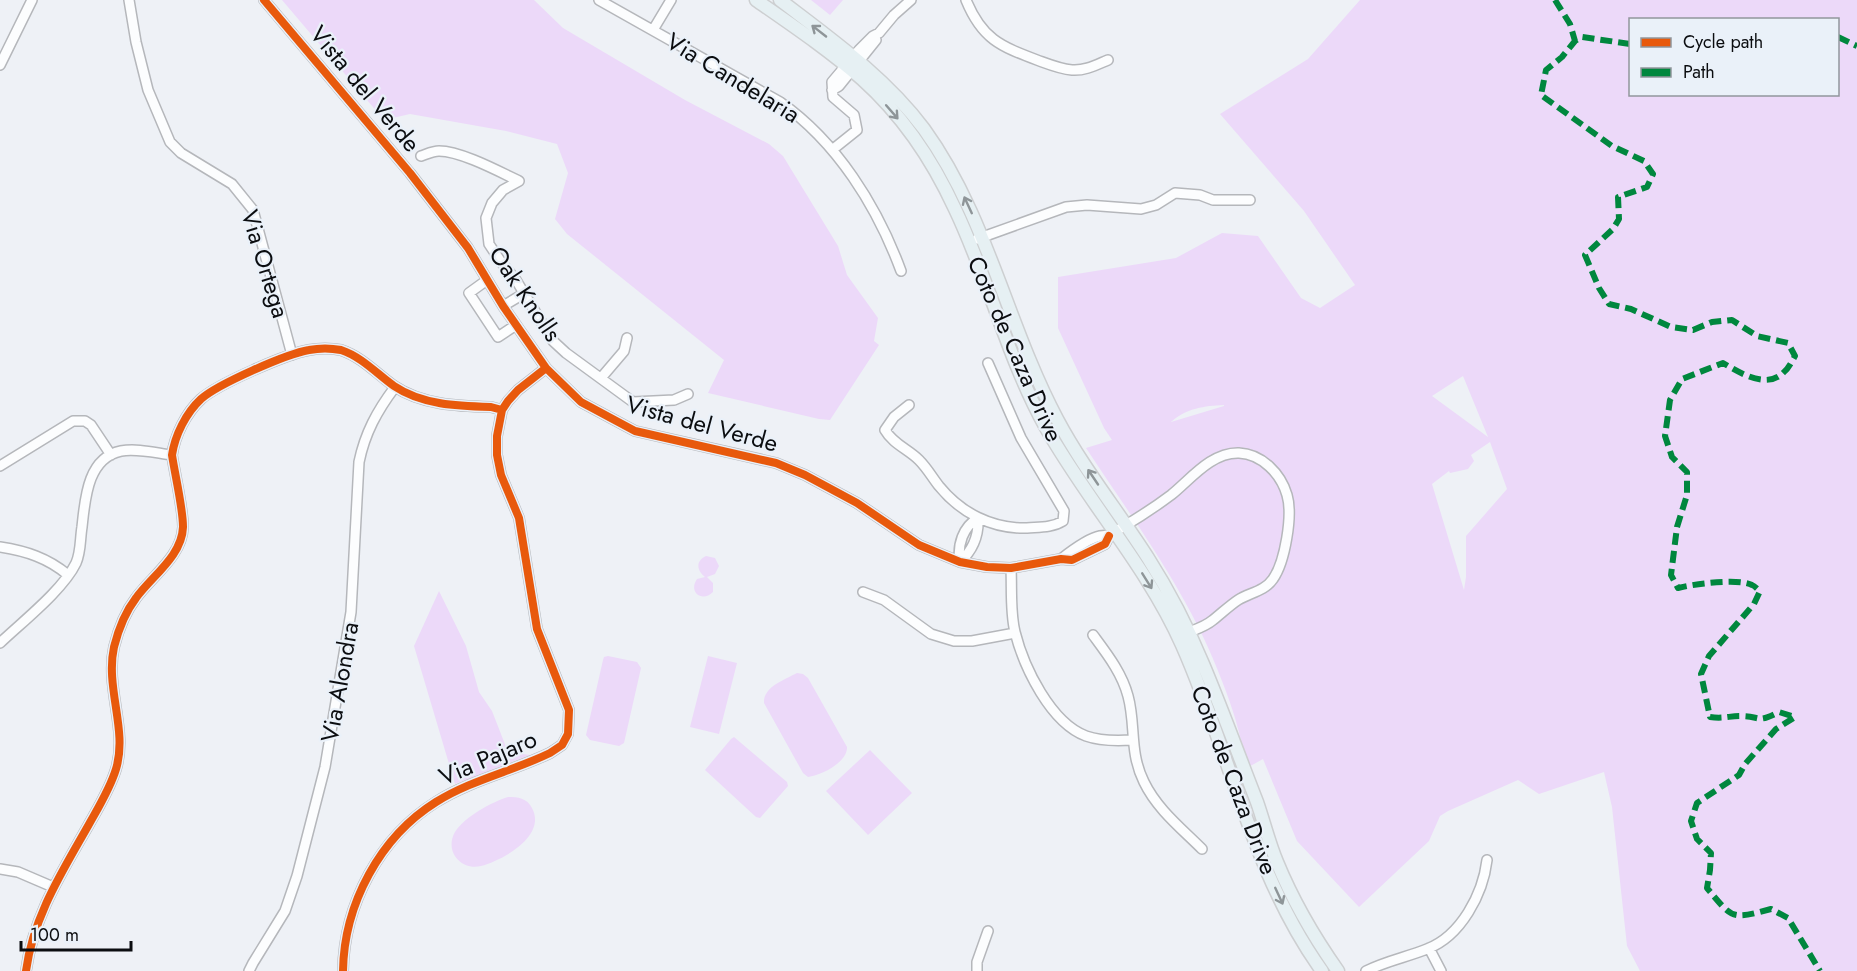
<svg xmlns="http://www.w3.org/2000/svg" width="1857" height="971" font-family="Jost,sans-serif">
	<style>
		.green { fill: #ecd9f9; fill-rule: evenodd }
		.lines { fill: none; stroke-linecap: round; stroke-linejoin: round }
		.minor-casing { stroke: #b5b7bb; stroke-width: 12 }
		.major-casing { stroke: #cdcfd1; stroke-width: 15 }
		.minor { stroke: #fcfdfe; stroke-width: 9 }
		.major { stroke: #e6f0f3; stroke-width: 12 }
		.quiet { stroke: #00873e; stroke-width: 6; stroke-dasharray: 12 6; stroke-linecap: butt }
		.cycleway-casing { stroke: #eaf1f9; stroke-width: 11 }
		.cycleway { stroke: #e8590c; stroke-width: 8 }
		.oneway { stroke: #8e9598 }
		.labels { text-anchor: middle; stroke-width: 4.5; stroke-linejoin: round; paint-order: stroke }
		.street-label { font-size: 24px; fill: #0b0d10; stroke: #eaf1f9 }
	</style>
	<rect width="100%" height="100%" fill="#eef1f6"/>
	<!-- green -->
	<path class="green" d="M282,0H534L563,28L685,100L769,144L783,156L838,246L847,275L878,318L874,341L879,345L830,420L819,419L708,393L724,360L567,234L555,219L568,173L557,144L506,131L410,114L384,120Z
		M811,0H843L830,15Z
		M1360,0H1857V971H1640L1627,946L1612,807L1604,772L1539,794L1518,780L1448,811L1440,816L1429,841L1359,907L1297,841L1263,759L1245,769C1243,739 1233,709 1222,681C1190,595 1136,524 1086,448L1112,440L1104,428L1058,328V277L1176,258L1222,233L1258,236L1301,298L1320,308L1355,285L1304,211L1220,114L1308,59ZM1630,20H1838V94H1630ZM1463,376L1488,437L1432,396ZM1224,405V406L1171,422C1187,408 1204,406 1224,405ZM1490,442L1507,489L1466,536V577L1464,590L1432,484L1449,471L1450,473L1468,469L1474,461L1471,455Z
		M706,556L715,558L719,566L715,574L707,577L713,583V592C702,603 688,592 697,579L705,577C697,571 695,561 706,556Z
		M439,591L466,646L479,692L492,711L508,752L530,755L455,784L414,646Z
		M608,656L637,662L641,668L624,743L619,746L590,740L586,735L603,660L604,657Z
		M708,656L737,663L719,734L690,727Z
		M797,673L803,674L808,678L847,747C848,762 822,775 808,777L803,773L764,703C763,687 784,680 797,673Z
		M734,737L787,782L788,786L760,818L756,817L705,770L731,739Z
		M870,750L912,793L868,835L826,791Z
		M508,797C518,797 527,798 532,808C547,836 503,860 481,866C461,871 444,851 455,832C464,817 492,802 508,797Z"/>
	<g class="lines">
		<!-- minor casing -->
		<g class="minor-casing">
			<path id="minor" d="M129,0L136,42L148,90L170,142L181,153L232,184L253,210L292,355
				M264,0L410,173L468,248L503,306L546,368L581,402L635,431L776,463L805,475L857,503L919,545L960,562L987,567L1011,568L1061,559L1072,560L1105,544L1109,536
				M599,0L780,102C837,142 877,206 901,271
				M966,0C982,39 1000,46 1037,60C1048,64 1060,69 1072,70C1085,71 1096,65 1108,60
				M653,30L671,0
				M0,65L32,0
				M832,90L839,86L876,40
				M832,150L857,130L854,115L833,97L832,82L859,50L873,36L879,33L894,15L911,0
				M421,156C427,154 433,151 439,151C461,151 500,172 519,181
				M519,181L503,190L492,203L486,218L489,244L501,262L516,280L553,341L566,353L633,402L674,400L688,394
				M977,239L1066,207L1087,205L1141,209L1156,205L1175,193L1200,195L1213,200H1250
				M487,280L469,293L498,337L516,325
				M503,306L525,293
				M601,378L624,351L627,338
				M909,405L894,417L885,430C893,444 908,449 919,460C927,468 932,477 939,486C961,513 992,529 1027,528C1039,527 1052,528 1063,521L1064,511L1021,438L988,363
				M0,466L73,421H85L91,425L111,455
				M978,518C979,535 973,550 960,562C957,545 963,527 978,518Z
				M0,547C26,551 48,558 68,575
				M1061,559C1070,552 1089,538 1100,536C1101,535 1108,536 1109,535C1113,534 1118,530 1121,528C1138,518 1155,507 1171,495C1190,480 1211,452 1239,453C1262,454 1281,474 1287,495C1293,515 1285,562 1273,579C1265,591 1249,593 1238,600C1229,606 1222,613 1213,620C1206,626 1197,629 1189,632
				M1011,568C1012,589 1010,612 1015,632C1024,668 1051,723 1086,736C1100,741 1117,741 1132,740
				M863,592L884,600L931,634L954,641H972L1015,633
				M1093,635C1107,654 1122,673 1128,696C1136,725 1129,752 1144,782C1157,809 1181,828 1202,849
				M0,643C22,622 63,590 76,563C81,552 80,539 82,527C85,500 87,458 121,451C137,448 156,453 172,455
				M0,869L18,872L53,887
				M1429,948L1441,971
				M26,971C33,917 62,872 88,826C98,808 110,789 116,769C128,730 105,688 114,647C118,631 126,611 136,598C152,576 182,556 183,527C183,508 175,475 172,455C175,435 186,413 201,399C218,384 286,354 309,350C319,348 331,348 341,350C362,357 377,374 394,386C422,405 458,406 491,407L502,410
				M249,971L253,963L285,911L297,876L325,767L351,612L359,462C365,433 377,411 395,387
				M343,971C344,904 380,837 436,802C471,780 513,771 550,753L562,745L568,734L569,710L537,629L519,518L501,475L497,455V436L502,410L508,401L518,390L546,368
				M977,971V962L988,931
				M1366,971C1386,961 1407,957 1427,949C1461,936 1483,894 1487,860"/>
		</g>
		<!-- major casing -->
		<g class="major-casing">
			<path id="major" d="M756,0C792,25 829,50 862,79C901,114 933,161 955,209C989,280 1007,357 1045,426C1087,501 1147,566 1182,645C1230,752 1252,874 1322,971
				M780,0C831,39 885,77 924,129C987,216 1007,325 1057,419C1083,468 1118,511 1148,558C1169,591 1188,628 1203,664C1222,709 1239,756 1257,802C1264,822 1269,843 1277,862C1293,901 1314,937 1338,971"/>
		</g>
		<!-- minor -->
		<use href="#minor" class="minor"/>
		<!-- major -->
		<use href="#major" class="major"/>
		<!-- quiet -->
		<path class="quiet" d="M1555,0L1570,24L1575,41
			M1838,37L1857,46
			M1630,44L1582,37L1575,41L1562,57L1546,70L1541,95L1612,146L1644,161L1653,174L1647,187L1618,197L1619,219L1613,229L1585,255L1599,288L1609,304L1631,309L1671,327L1693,330L1712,322L1732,320L1757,336L1788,343L1795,356C1792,361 1789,368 1784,372C1767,390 1740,373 1723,363L1682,379L1670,400L1665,436L1672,457L1687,472V495L1677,527L1671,575L1678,588C1694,584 1738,578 1752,585C1755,586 1757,589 1760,591L1754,604L1709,656L1701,674L1710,717C1723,719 1729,716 1740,716C1762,716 1755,724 1779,712L1795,717L1776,729L1745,764L1739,775L1697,803L1691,821L1697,839L1711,853L1710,870L1707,888C1733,919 1731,920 1771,909L1788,918L1820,971"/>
		<!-- cycleway casing -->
		<g class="cycleway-casing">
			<path id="cycleway" d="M264,0L410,173L468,248L503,306L546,368L581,402L635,431L776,463L805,475L857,503L919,545L960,562L987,567L1011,568L1061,559L1072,560L1105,544L1109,536
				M26,971C33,917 62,872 88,826C98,808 110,789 116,769C128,730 105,688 114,647C118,631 126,611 136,598C152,576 182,556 183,527C183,508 175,475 172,455C175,435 186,413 201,399C218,384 286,354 309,350C319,348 331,348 341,350C362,357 377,374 394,386C422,405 458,406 491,407L502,410
				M343,971C344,904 380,837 436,802C471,780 513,771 550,753L562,745L568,734L569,710L537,629L519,518L501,475L497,455V436L502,410L508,401L518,390L546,368"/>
		</g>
		<!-- cycleway -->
		<use href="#cycleway" class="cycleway"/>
	</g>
	<!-- one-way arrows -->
	<defs><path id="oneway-shaft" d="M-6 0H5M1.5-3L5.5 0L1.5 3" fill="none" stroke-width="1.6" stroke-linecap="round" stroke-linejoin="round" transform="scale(1.5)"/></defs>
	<g class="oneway">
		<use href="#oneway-shaft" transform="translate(819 31) rotate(-142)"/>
		<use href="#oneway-shaft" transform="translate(892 112) rotate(49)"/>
		<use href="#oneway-shaft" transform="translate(968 205) rotate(-115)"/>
		<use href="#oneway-shaft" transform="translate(1093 477) rotate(-124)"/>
		<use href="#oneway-shaft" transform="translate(1147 581) rotate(58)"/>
		<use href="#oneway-shaft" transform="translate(1279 896) rotate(65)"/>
	</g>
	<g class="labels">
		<!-- street labels -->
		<g class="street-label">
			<text transform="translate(733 78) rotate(31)" y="8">Via Candelaria</text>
			<text transform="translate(365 89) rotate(50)" y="8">Vista del Verde</text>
			<text transform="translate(265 264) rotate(73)" y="8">Via Ortega</text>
			<text transform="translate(525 294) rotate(56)" y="8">Oak Knolls</text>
			<text transform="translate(1015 349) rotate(66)" y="8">Coto de Caza Drive</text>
			<text transform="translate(702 424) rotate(15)" y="8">Vista del Verde</text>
			<text transform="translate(340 682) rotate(-80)" y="8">Via Alondra</text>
			<text transform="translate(488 758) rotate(-23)" y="8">Via Pajaro</text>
			<text transform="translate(1234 780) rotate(69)" y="8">Coto de Caza Drive</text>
		</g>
	</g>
	<!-- legend -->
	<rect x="1629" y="18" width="210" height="78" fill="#eaf1f9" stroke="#91969c" stroke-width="1.5"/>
	<rect x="1641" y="38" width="30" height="9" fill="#e8590c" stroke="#91969c" stroke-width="1.5"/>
	<text x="1683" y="48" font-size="18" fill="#0b0d10">Cycle path</text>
	<rect x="1641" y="68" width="30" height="9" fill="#00873e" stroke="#91969c" stroke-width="1.5"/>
	<text x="1683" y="78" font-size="18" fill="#0b0d10">Path</text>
	<!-- scale -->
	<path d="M21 941v9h110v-9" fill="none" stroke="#0b0d10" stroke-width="3"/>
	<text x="30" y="941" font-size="18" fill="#0b0d10" stroke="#eaf1f9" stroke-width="4.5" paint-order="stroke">100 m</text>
</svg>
